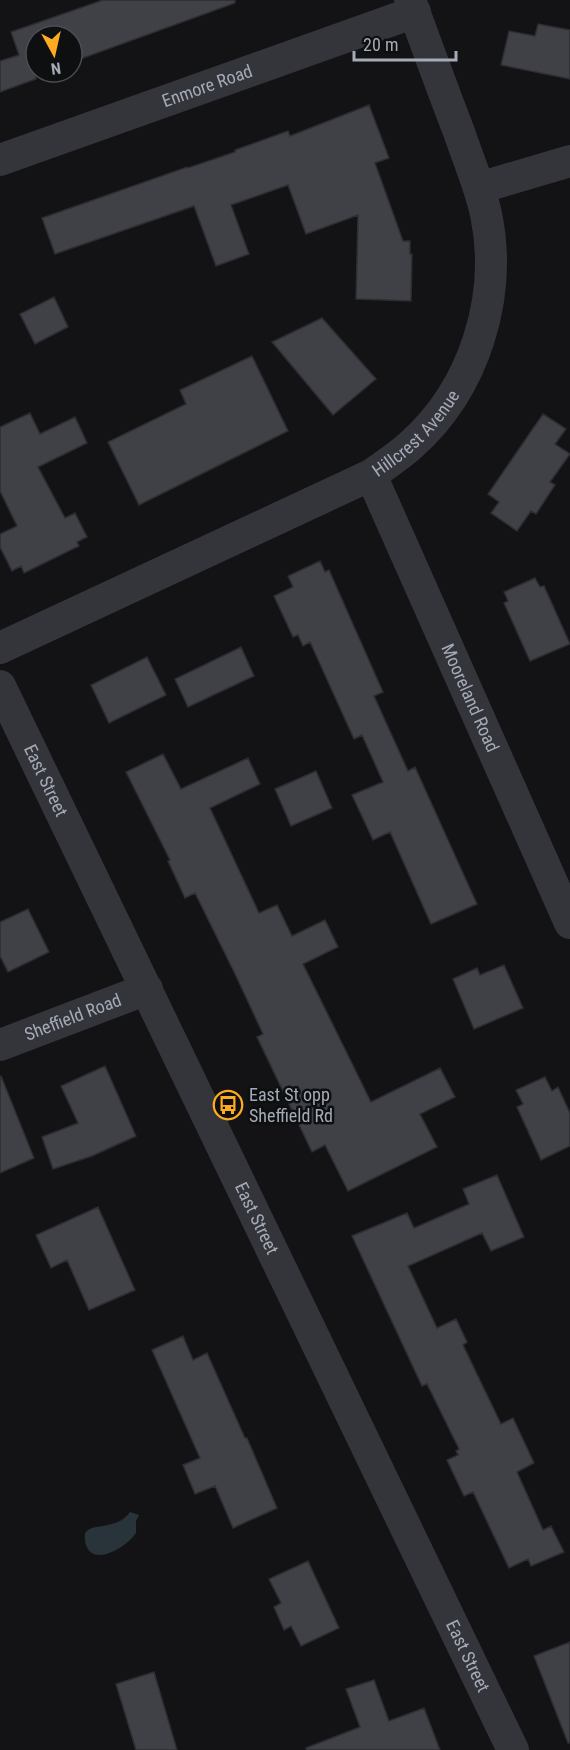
<svg xmlns="http://www.w3.org/2000/svg" width="570" height="1750" font-family="'Roboto Condensed',sans-serif">
	<style>
		.water { fill: #29333a }
		.building { fill: #3f4146; stroke: #2d2d32; stroke-width: 1.5 }
		.lines { fill: none; stroke-linecap: round; stroke-linejoin: round }
		.street { stroke: #34353b; stroke-width: 32 }
		.labels { text-anchor: middle; stroke-width: 5; stroke-linejoin: round; paint-order: stroke }
		.street-label { font-size: 18px; fill: #a4abb7; stroke: #0e0f10 }
		.poi-label { font-size: 18px; fill: #a4abb7; stroke: #0e0f10; text-anchor: start }
	</style>
	<rect width="100%" height="100%" fill="#131315"/>
	<!-- water -->
	<path class="water" d="M130,1512L139,1515L136,1521V1533C127,1547 90,1570 85,1541C85,1538 84,1534 86,1532C92,1523 118,1530 130,1512Z"/>
	<!-- building -->
	<path class="building" d="M103,0H235V3L72,62V36H36V72H43L36,75V79L0,92V61L19,55L11,32Z
		M538,24L570,30V79L501,65L509,31L535,36Z
		M369,105L389,158L375,163L403,241H410V254H412L411,301L356,299L358,215L306,234L288,185L231,205L249,254L216,266L194,206L55,254L42,218L187,167L188,168L235,152V150L288,131L290,136Z
		M54,297L68,327L35,344L20,314Z
		M322,318L376,379L333,415L272,342Z
		M252,356L288,431L139,505L108,442L186,404L180,390Z
		M30,413L40,434L75,417L87,443L38,467L65,518L75,513L87,537L77,542L79,546L24,573L21,566L12,571L0,547V534L17,526L0,491V427Z
		M543,414L566,429L555,444L570,454L550,482L555,485L536,514L531,511L517,531L491,513L499,502L488,494Z
		M320,561L325,572L329,570L383,692L374,696L408,771L415,767L477,904L431,924L390,832L373,840L352,795L383,782L362,735L354,739L310,642L303,646L298,635L293,637L274,596L293,587L288,576Z
		M535,578L540,587L544,586L570,644L530,661L504,603L508,601L504,592Z
		M241,647L254,676L188,707L175,679Z
		M147,657L166,695L109,723L91,685Z
		M163,754L181,789L248,758L260,784L210,808L259,913L277,905L292,936L325,920L338,947L303,964L371,1102L440,1068L455,1097L420,1114L437,1147L348,1191L325,1145L312,1152L257,1037L263,1034L236,976L195,893L185,898L168,861L170,860L126,772Z
		M316,771L332,808L291,826L275,789Z
		M28,909L49,952L8,972L0,956V922Z
		M504,965L523,1008L474,1029L453,979L477,968L480,975Z
		M105,1066L136,1136L92,1156L53,1169L42,1137L78,1123L61,1086Z
		M1,1076L34,1158L0,1173V1077Z
		M545,1077L552,1091L558,1087L570,1113V1146L541,1160L517,1107L523,1104L516,1090Z
		M497,1175L524,1237L491,1251L482,1233L408,1266L437,1328L456,1319L467,1342L463,1345L501,1424L513,1418L534,1463L517,1472L543,1530L551,1526L564,1552L531,1566L528,1559L509,1568L473,1492L464,1496L447,1460L458,1455L456,1451L459,1449L427,1384L422,1386L352,1236L407,1213L414,1228L469,1204L463,1189Z
		M98,1207L135,1290L89,1310L67,1260L51,1268L36,1235Z
		M183,1336L193,1360L207,1353L245,1438H247L277,1508L233,1528L215,1486L195,1494L183,1465L200,1458L152,1350Z
		M308,1561L339,1628L301,1646L291,1626L284,1630L274,1607L281,1603L269,1579Z
		M570,1642V1743H568L534,1656Z
		M154,1672L177,1750H136L116,1684Z
		M374,1680L389,1721L424,1708L440,1750H307L306,1748L360,1727L346,1689Z"/>
	<g class="lines">
		<!-- street -->
		<g class="street">
			<path id="s1" d="M0,160L415,12"/>
			<path d="M479,188L570,161"/>
			<path id="s2" d="M371,475L570,923"/>
			<path id="s3" d="M0,648L371,475C385,465 399,456 411,445C475,388 503,296 486,214C480,186 468,159 459,132C442,88 426,44 410,0"/>
			<path id="s4" d="M0,686L513,1750"/>
			<path id="s5" d="M0,1045L147,989"/>
		</g>
	</g>
	<!-- icons -->
	<defs>
		<g id="bus-ring" transform="scale(1.5)"><circle r="9.5" fill="#0e0f10" stroke="#ffab22" stroke-width="1.5"/><path d="M-5-6H5V4H4V6H2V4H-2V6H-4V4H-5ZM-3.5-4V0h7V-4ZM-3.5 1.2v1.5H-2V1.2ZM2 1.2v1.5H3.5V1.2Z" fill="#ffab22"/></g>
	</defs>
	<g fill-rule="evenodd">
		<use href="#bus-ring" x="228" y="1105"/>
	</g>
	<g class="labels">
		<!-- street labels -->
		<g class="street-label">
			<text dy="6" stroke="none"><textPath href="#s1" startOffset="220">Enmore Road</textPath></text>
			<text dy="6" stroke="none"><textPath href="#s3" startOffset="471">Hillcrest Avenue</textPath></text>
			<text dy="6" stroke="none"><textPath href="#s2" startOffset="244">Mooreland Road</textPath></text>
			<text dy="6" stroke="none"><textPath href="#s4" startOffset="105">East Street</textPath></text>
			<text dy="6" stroke="none"><textPath href="#s5" startOffset="78">Sheffield Road</textPath></text>
			<text dy="6" stroke="none"><textPath href="#s4" startOffset="591">East Street</textPath></text>
			<text dy="6" stroke="none"><textPath href="#s4" startOffset="1077">East Street</textPath></text>
		</g>
		<!-- poi labels -->
		<g class="poi-label">
			<text x="249" y="1101">East St opp<tspan x="249" dy="21">Sheffield Rd</tspan></text>
		</g>
	</g>
	<!-- north arrow -->
	<g transform="translate(54 54) rotate(172)"><circle r="28" fill="#0e0f10" stroke="#4a4d53" stroke-width="1.5"/>
	<path d="M0-4.5L10 22L0 15L-10 22Z" fill="#ffab22"/>
	<text y="-9" font-size="16" font-weight="bold" text-anchor="middle" fill="#a4abb7">N</text>
	</g>
	<!-- scale -->
	<path d="M354 51v9h102v-9" fill="none" stroke="#a4abb7" stroke-width="3"/>
	<text x="363" y="51" font-size="18" fill="#a4abb7" stroke="#0e0f10" stroke-width="4.5" paint-order="stroke">20 m</text>
</svg>
